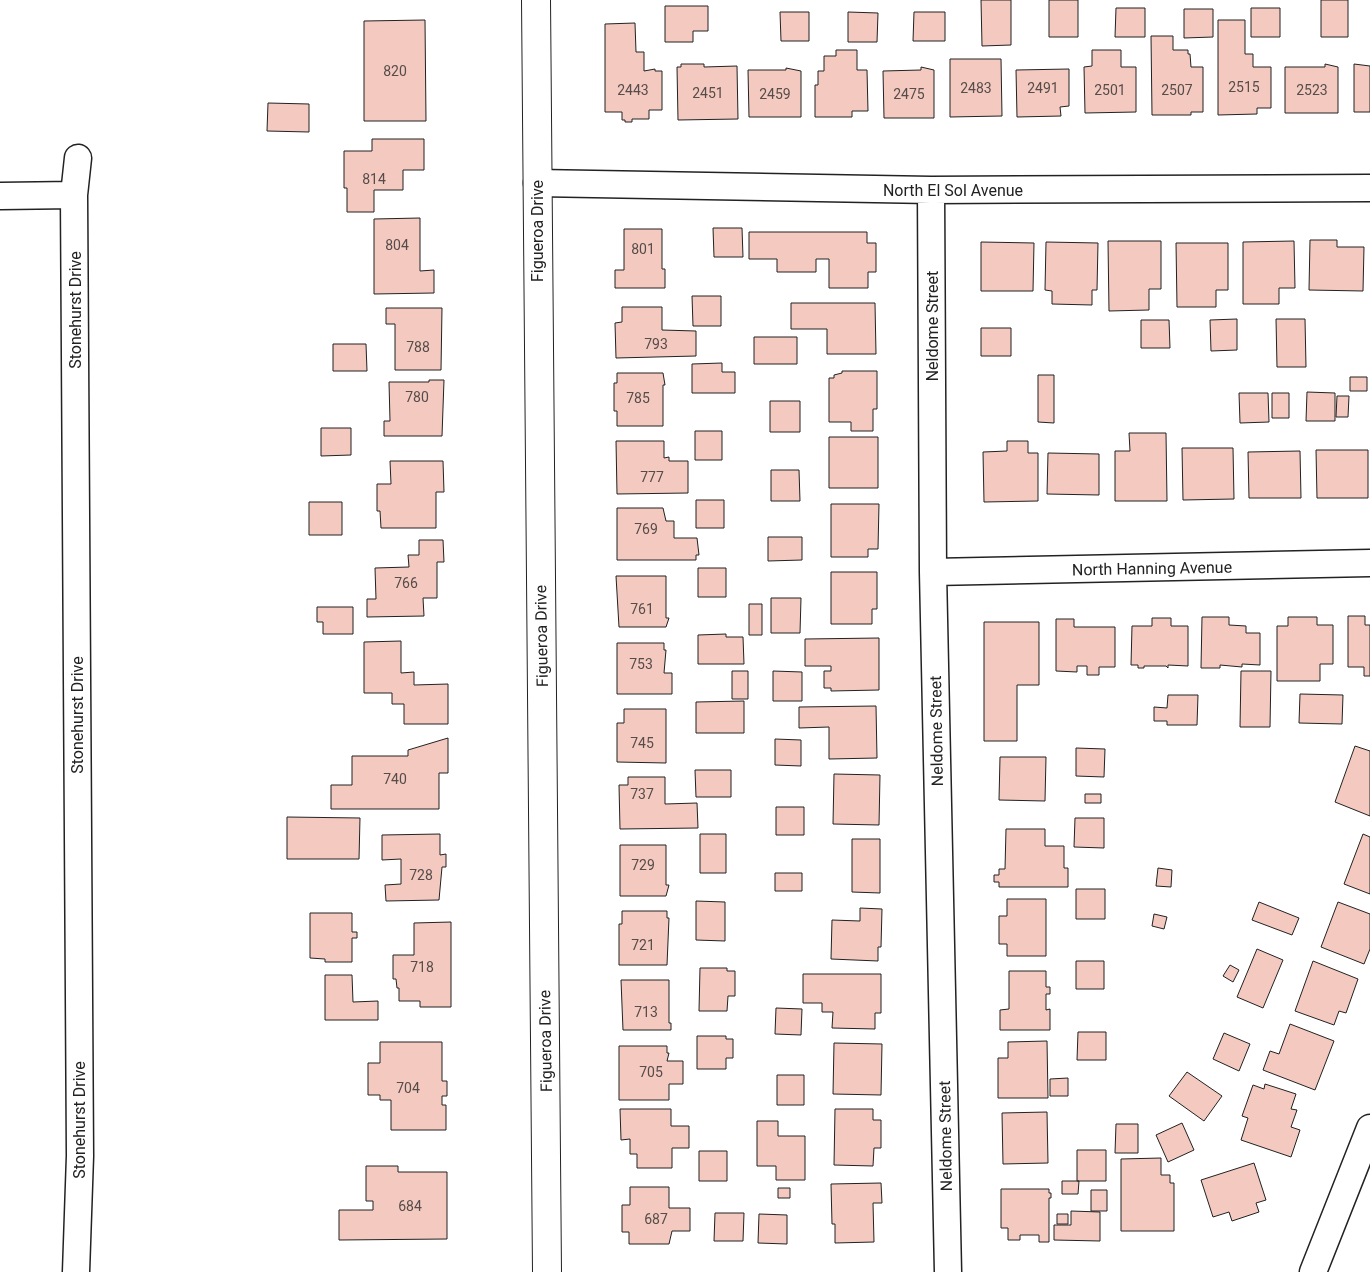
<svg xmlns="http://www.w3.org/2000/svg" width="1370" height="1272" font-family="Roboto,sans-serif">
	<style>
		.building { fill: #f3c9c0; stroke: #222 }
		.lines { fill: none; stroke-linecap: round; stroke-linejoin: round }
		.minor-casing { stroke: #222; stroke-width: 29 }
		.tertiary-casing { stroke: #222; stroke-width: 30 }
		.minor { stroke: #fff; stroke-width: 26 }
		.tertiary { stroke: #fff; stroke-width: 28 }
		.labels { text-anchor: middle; stroke-width: 4; stroke-linejoin: round; paint-order: stroke }
		.number-label { font-size: 14px; fill: #564c4a }
		.street-label { font-size: 16px; fill: #222; stroke: #fff }
	</style>
	<rect width="100%" height="100%" fill="#fff"/>
	<!-- building -->
	<path class="building" d="M981,0H1011V45L982,46Z
		M1049,0H1078V37H1049Z
		M1321,0H1348V37H1321Z
		M665,6H708V31H693V42H665Z
		M1116,8H1145V37H1115Z
		M1251,8H1280V37H1251Z
		M1184,9H1213V37L1184,38Z
		M780,12H809V41H781Z
		M848,12L878,13L877,42H848Z
		M914,12H945V41H913Z
		M425,20L426,121H364V21Z
		M1218,20H1245V54H1253V67H1271V108H1257V114L1218,115Z
		M635,23L636,52H644V71L655,69V71H662V110H649V119H632V122H625V120H622V112H605V24Z
		M1151,36H1173V50H1188V54H1190L1191,67H1203V112H1191V115H1152Z
		M836,50H857V70H867L868,111H852V117H815V85H818V71H824V56H836Z
		M1092,50H1121V67H1136V112L1085,113L1084,67L1092,66Z
		M950,59H1001L1002,116L950,117Z
		M681,64H704V67L737,66L738,119L678,120L677,67H681Z
		M1325,64L1338,67V113H1285V67H1325Z
		M1354,64L1370,66V112H1354Z
		M921,67L934,70V118H884L883,71L921,70Z
		M786,68L801,71V117H749L748,70H786Z
		M1069,69V106L1060,107L1061,116L1017,117L1016,70Z
		M268,103L309,104V132L267,131Z
		M372,139H424V170H403V190H374V212H347V188H344V151H372Z
		M420,218V271L434,270V293L374,294V219Z
		M713,228H742L743,257H714Z
		M624,229H662V269H665V288H615V270H624Z
		M749,232H867V243H876V272H868V288H829V259H816V272H777V259H749Z
		M1310,240H1337V247H1364L1363,291L1309,290Z
		M1108,241H1161V289H1149V310L1109,311Z
		M1294,241L1295,288H1279V304H1243V242Z
		M981,242L1034,243L1033,291H981Z
		M1046,242L1098,243L1097,290H1092V305L1052,304V291L1045,290Z
		M1176,243H1228V290H1216V307H1177Z
		M692,296H721V326H693Z
		M791,303H875L876,354H827V329H791Z
		M622,307H662V330L696,331V356L616,358L615,323L622,322Z
		M386,308H442L441,370H395V324H386Z
		M1237,319V350L1211,351L1210,320Z
		M1276,319H1305L1306,367H1277Z
		M1141,320H1169L1170,348H1141Z
		M981,328H1011V356H981Z
		M754,337H797V364H754Z
		M333,344H366L367,371H333Z
		M722,363V372H735V393H692V364Z
		M842,371H877V409H873V431H851V422H829V378H834V375L842,373Z
		M617,373H663L665,385H663V426H617V411H614V383H617Z
		M1038,375H1054V423L1038,422Z
		M1350,377H1367V391H1350Z
		M429,380H444L442,436H384V421H390L389,382H429Z
		M1307,392L1335,393V421H1306Z
		M1239,393H1268L1269,422L1240,423Z
		M1272,393H1289V418H1272Z
		M1337,396H1349L1348,417H1336Z
		M770,401H800V432H770Z
		M321,428H351V455L321,456Z
		M695,431H722V460H695Z
		M1129,433H1166L1167,501H1115V451H1130Z
		M829,437H878V488H829Z
		M616,441H664V458L669,457V461H688V493L617,494Z
		M1007,441H1028V453H1038V501L984,502L983,452L1007,451Z
		M1182,448H1233L1234,499L1183,500Z
		M1316,450H1368V498H1317Z
		M1300,451L1301,498H1249L1248,452Z
		M1048,453L1099,454V495L1047,494Z
		M390,461H443L444,492H436V528H381L380,511H377V484H391Z
		M771,470H799L800,501H771Z
		M696,500H724V528H696Z
		M309,502H342V535H309Z
		M831,504H879L878,549H868V557H831Z
		M617,508H663L666,521H674V538H697L699,555H696V560H617Z
		M768,537H802V560L768,561Z
		M419,540H443L444,562H437V598H423L424,616L367,617V599H376L375,568L409,567L408,555H419Z
		M698,568H726V597H698Z
		M831,572H877V609H872V624H831Z
		M616,576H666V618H669L666,627H619Z
		M771,598H801L800,633H771Z
		M749,604H762V635H749Z
		M317,607H353V634H323V622H317Z
		M1348,616H1365V625H1370V676H1364V667H1348Z
		M1202,617H1229V625L1246,626V633H1260V665L1242,664V667L1220,665V668H1201Z
		M1288,617H1317V625H1333V664H1320V681H1277V626H1288Z
		M1152,618H1171V626H1188V666L1168,665V668L1166,666H1144V668H1138V665H1131L1132,626H1152Z
		M1056,619H1074V627H1115V667H1099V675H1087V666H1077V672L1056,671Z
		M984,622H1039V685H1017V741H984Z
		M726,634V637H743L744,664H698V635Z
		M879,638V690L831,691V688H824V671H831V666H805V639Z
		M401,641V673L414,672V685L448,684V724H404V704H392V693H364V642Z
		M617,643H664V650H666L664,673H672V694H617Z
		M732,671H748V699H732Z
		M773,671L802,672V701H773Z
		M1241,671H1271L1270,727H1240Z
		M1300,694L1343,695L1342,724L1299,723Z
		M1168,695H1198L1197,725H1167V721H1154V707L1167,708Z
		M744,701V733H696V702Z
		M876,706L877,758L829,759V727L799,728V707Z
		M624,709H666V763L617,762V723H624Z
		M448,738V773H439V809H331V785H352V756H408V750Z
		M775,739L801,740V766L775,765Z
		M1355,746L1370,751V816L1335,802Z
		M1076,748L1105,749L1104,777L1076,776Z
		M1000,757H1046L1045,801L999,800Z
		M695,770H731V797H696Z
		M834,774L880,775L879,825L833,824Z
		M628,777H665V804L697,803L698,828L620,829L619,785H628Z
		M1085,794H1101V803H1085Z
		M776,807H804V835H776Z
		M287,817L360,818L359,859H287Z
		M1075,818H1104V848L1074,847Z
		M1006,829H1045V846H1064V868H1068V887H999V882H994V875H999V869H1005Z
		M440,834V855L446,854V867H442L439,900L386,901L385,885L401,884V859L382,860V835Z
		M700,834H726V873H700Z
		M1363,834L1370,837V894L1344,884Z
		M852,839H880V893L852,892Z
		M620,845H666V885H669L666,896H620Z
		M1158,868L1172,870L1171,887L1156,886Z
		M775,873H802V891H775Z
		M1076,889H1105V919H1076Z
		M1007,899H1046V956H1007V944H999V916H1007Z
		M696,901L725,902V941L696,940Z
		M1259,902L1299,918L1292,935L1252,920Z
		M1338,902L1370,914V949L1364,964L1321,947Z
		M860,908L882,909L881,947H878V961L831,959L832,920L860,921Z
		M622,911H667V918H669L667,965H619V924H622Z
		M310,913H352V932H357V938H352V962H325V959L310,958Z
		M1154,914L1167,917L1164,929L1152,926Z
		M451,922V1007H420V1001H399V988H397L396,979H393V955H414V923Z
		M1257,949L1283,960L1263,1008L1237,997Z
		M1076,961H1104V989H1076Z
		M1313,961L1358,979L1346,1013L1339,1011L1334,1025L1295,1011Z
		M1230,965L1239,970L1233,982L1223,976Z
		M700,968H727V971H735V996H728L727,1011H699Z
		M1009,971H1046V987H1050V994H1046V1010L1050,1009V1030H1000V1010L1009,1009Z
		M803,974H881V1013H875V1029L832,1028L833,1012H822V1003H803Z
		M325,975H352L353,1002L378,1001V1020H325Z
		M621,980H669V1023H671V1030H623Z
		M776,1008L802,1009L801,1035L775,1034Z
		M1290,1024L1334,1041L1315,1090L1263,1070L1270,1051L1279,1054Z
		M1078,1032H1106V1060H1077Z
		M1224,1033L1250,1044L1239,1071L1213,1059Z
		M697,1036H726V1039H733V1058H726V1069H697Z
		M1047,1041L1048,1098H998V1058H1008V1042Z
		M380,1042H442V1081H447V1096H442V1105H446V1130H391V1100H380V1095H368V1063H380Z
		M834,1043L882,1044L881,1095L833,1094Z
		M619,1046H667V1053H669L667,1061H683V1084H669V1100H619Z
		M1187,1072L1222,1096L1204,1121L1169,1096Z
		M777,1075H804V1105H777Z
		M1068,1078V1096H1050V1079Z
		M1265,1084L1296,1094L1291,1109L1297,1110L1291,1127L1300,1130L1291,1157L1241,1140L1248,1118L1242,1116L1253,1085L1264,1089Z
		M620,1109H671V1126H689V1148H672V1168H637V1154H630V1139L621,1140Z
		M835,1109H873V1120H881V1148H874L873,1166L834,1165Z
		M1047,1112L1048,1163L1003,1164L1002,1113Z
		M757,1121H778V1136H805V1180H776V1166H757Z
		M1182,1123L1194,1150L1168,1162L1156,1135Z
		M1116,1124H1138V1153H1115Z
		M1077,1150H1106V1181H1077Z
		M699,1151H727V1181H699Z
		M1161,1158V1175H1170V1183H1174V1231H1121V1159Z
		M1254,1163L1266,1200L1256,1203L1259,1212L1232,1221L1229,1212L1213,1217L1201,1180Z
		M366,1166H398V1172H447V1239L339,1240V1210H373V1201H366Z
		M1062,1181H1079L1078,1194H1062Z
		M881,1183L882,1203H873L874,1242L835,1243V1224H832L831,1184Z
		M630,1187H669V1208H690V1231H672L669,1244H629V1232H622V1205H630Z
		M778,1188H790V1198H778Z
		M1001,1189H1049V1193H1051V1198H1049V1242H1039V1235H1020V1240H1008V1228H1001Z
		M1091,1190H1107V1211H1091Z
		M1071,1211L1100,1212V1241L1054,1240V1225H1071Z
		M715,1213H744L743,1241H714Z
		M759,1214L787,1215V1244L758,1243Z
		M1057,1214H1068V1224H1057Z"/>
	<g class="lines">
		<!-- minor casing -->
		<g class="minor-casing">
			<path id="minor" d="M537,183L931,190L1370,188
				M931,190L933,572L948,1272
				M0,196L74,195
				M933,572L1370,563
				M76,1272L80,1156L74,195L78,158
				M1313,1272L1370,1128"/>
		</g>
		<!-- tertiary casing -->
		<g class="tertiary-casing">
			<path id="tertiary" d="M536,0L547,1272"/>
		</g>
		<!-- minor -->
		<use href="#minor" class="minor"/>
		<!-- tertiary -->
		<use href="#tertiary" class="tertiary"/>
	</g>
	<g class="labels">
		<!-- number labels -->
		<g class="number-label">
			<text x="395" y="76">820</text>
			<text x="1244" y="92">2515</text>
			<text x="976" y="93">2483</text>
			<text x="1043" y="93">2491</text>
			<text x="633" y="95">2443</text>
			<text x="1110" y="95">2501</text>
			<text x="1177" y="95">2507</text>
			<text x="1312" y="95">2523</text>
			<text x="708" y="98">2451</text>
			<text x="775" y="99">2459</text>
			<text x="909" y="99">2475</text>
			<text x="374" y="184">814</text>
			<text x="397" y="250">804</text>
			<text x="643" y="254">801</text>
			<text x="656" y="349">793</text>
			<text x="418" y="352">788</text>
			<text x="417" y="402">780</text>
			<text x="638" y="403">785</text>
			<text x="652" y="482">777</text>
			<text x="646" y="534">769</text>
			<text x="406" y="588">766</text>
			<text x="642" y="614">761</text>
			<text x="641" y="669">753</text>
			<text x="642" y="748">745</text>
			<text x="395" y="784">740</text>
			<text x="642" y="799">737</text>
			<text x="643" y="870">729</text>
			<text x="421" y="880">728</text>
			<text x="643" y="950">721</text>
			<text x="422" y="972">718</text>
			<text x="646" y="1017">713</text>
			<text x="651" y="1077">705</text>
			<text x="408" y="1093">704</text>
			<text x="410" y="1211">684</text>
			<text x="656" y="1224">687</text>
		</g>
		<!-- street labels -->
		<g class="street-label">
			<text x="953" y="196">North El Sol Avenue</text>
			<text transform="translate(537 231) rotate(-90)" y="6">Figueroa Drive</text>
			<text transform="translate(75 310) rotate(-90)" y="6">Stonehurst Drive</text>
			<text transform="translate(932 326) rotate(-90)" y="6">Neldome Street</text>
			<text transform="translate(1152 568) rotate(-1)" y="6">North Hanning Avenue</text>
			<text transform="translate(541 636) rotate(-91)" y="6">Figueroa Drive</text>
			<text transform="translate(77 715) rotate(-90)" y="6">Stonehurst Drive</text>
			<text transform="translate(936 731) rotate(-91)" y="6">Neldome Street</text>
			<text transform="translate(545 1041) rotate(-91)" y="6">Figueroa Drive</text>
			<text transform="translate(79 1120) rotate(-90)" y="6">Stonehurst Drive</text>
			<text transform="translate(945 1136) rotate(-91)" y="6">Neldome Street</text>
		</g>
	</g>
</svg>
